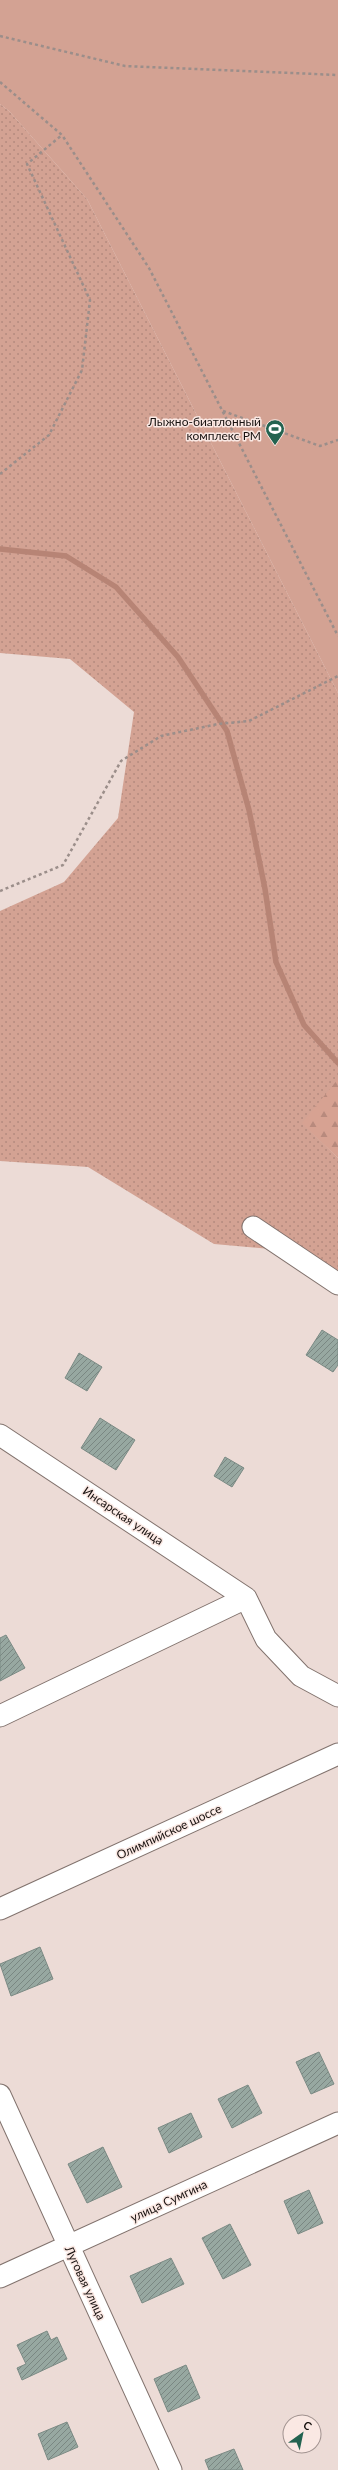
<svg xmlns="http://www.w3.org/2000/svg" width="338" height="2470" font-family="Lato,sans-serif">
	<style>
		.forest { fill: url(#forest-firs) }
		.park { fill: #d3a293 }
		.garden { fill: url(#garden-dots) }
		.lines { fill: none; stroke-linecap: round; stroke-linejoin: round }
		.stream { stroke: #b78475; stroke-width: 5.5 }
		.building { fill: url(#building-hatch); stroke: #7b8a84 }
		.minor-casing { stroke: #82736e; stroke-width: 23 }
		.path { stroke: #9b8e8a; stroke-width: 2.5; stroke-dasharray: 3 3; stroke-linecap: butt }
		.minor { stroke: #fff; stroke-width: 21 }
		.labels { text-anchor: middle; stroke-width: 3; stroke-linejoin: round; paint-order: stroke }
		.poi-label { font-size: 12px; fill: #181210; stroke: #fae8e3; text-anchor: end }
		.street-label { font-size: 12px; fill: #181210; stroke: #fae8e3 }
	</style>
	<defs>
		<pattern id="forest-firs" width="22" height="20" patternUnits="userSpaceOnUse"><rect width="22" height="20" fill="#d7a292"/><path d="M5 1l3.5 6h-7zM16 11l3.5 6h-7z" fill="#b88a7d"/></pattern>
		<pattern id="garden-dots" width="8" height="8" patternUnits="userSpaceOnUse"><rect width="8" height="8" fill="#d3a293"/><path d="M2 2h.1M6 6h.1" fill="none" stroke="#b48a7e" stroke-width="1.8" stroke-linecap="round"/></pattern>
		<pattern id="building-hatch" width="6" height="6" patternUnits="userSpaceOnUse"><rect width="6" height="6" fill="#97a8a1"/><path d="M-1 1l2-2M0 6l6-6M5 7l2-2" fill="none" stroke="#7a8782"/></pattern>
	</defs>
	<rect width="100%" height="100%" fill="#ecdbd6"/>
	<!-- forest -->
	<path class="forest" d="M337,1078L338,1079V1158L301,1123Z"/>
	<!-- park -->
	<path class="park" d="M0,0H338V693L87,199L9,111L0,104Z"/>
	<!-- garden -->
	<path class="garden" d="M0,104L9,111L87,199L338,693V1079L302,1123L338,1158V1282L270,1249L214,1244L88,1167L0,1161V911L64,882L118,818L134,712L70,659L0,653Z"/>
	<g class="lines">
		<!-- stream -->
		<path class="stream" d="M0,549L66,556L116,587L178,657L227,731L249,810L265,889L276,962L304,1025L338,1063"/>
	</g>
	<!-- building -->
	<path class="building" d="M322,1330L338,1340V1365L333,1372L306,1355Z
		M79,1353L102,1367L87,1391L65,1378Z
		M100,1418L135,1440L116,1470L81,1448Z
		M225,1457L244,1468L232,1487L214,1476Z
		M6,1635L25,1668L0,1681V1638Z
		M40,1947L53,1979L11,1996L0,1964Z
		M319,2052L334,2084L311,2094L296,2062Z
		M248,2085L262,2113L232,2128L218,2099Z
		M191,2113L202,2137L169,2153L158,2128Z
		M103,2147L122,2187L87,2203L68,2164Z
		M309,2190L323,2223L298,2234L284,2201Z
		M230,2224L251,2265L223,2279L202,2238Z
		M171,2258L184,2284L142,2303L130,2276Z
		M47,2331L51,2340L57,2337L67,2359L22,2380L17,2368L26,2364L17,2345Z
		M186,2365L200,2398L168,2412L154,2379Z
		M67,2422L78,2447L48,2460L38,2434Z
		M234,2449L243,2470H209L205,2460Z"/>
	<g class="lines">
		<!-- minor casing -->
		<g class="minor-casing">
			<path id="minor" d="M253,1227L338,1284
				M0,1435L246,1598
				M246,1598L266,1639L301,1676L338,1696
				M0,1716L246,1598
				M0,1909L338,1754
				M0,2095L171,2470
				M0,2277L338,2123"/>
		</g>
		<!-- path -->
		<path class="path" d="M0,36L125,66L338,75
			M0,82L62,135L149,268L338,636
			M223,411L320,446L338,440
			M0,474L49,435L82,370L90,300L27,164L62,135
			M0,891L63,865L121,761L161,736L218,724L249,721L338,676"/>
		<!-- minor -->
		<use href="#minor" class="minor"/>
	</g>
	<!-- icons -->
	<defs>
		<g id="stadium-pin" transform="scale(1)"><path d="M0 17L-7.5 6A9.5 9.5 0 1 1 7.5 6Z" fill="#236350" stroke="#fae8e3"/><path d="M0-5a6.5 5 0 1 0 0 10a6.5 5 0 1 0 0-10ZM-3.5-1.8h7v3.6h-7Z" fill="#fff"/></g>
	</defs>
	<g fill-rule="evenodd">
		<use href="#stadium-pin" x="275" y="429"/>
	</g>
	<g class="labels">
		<!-- poi labels -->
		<g class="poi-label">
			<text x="261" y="426">Лыжно-биатлонный<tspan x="261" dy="14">комплекс РМ</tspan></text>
		</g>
		<!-- street labels -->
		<g class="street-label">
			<text transform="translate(123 1516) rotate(34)" y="4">Инсарская улица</text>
			<text transform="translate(169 1832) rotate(-25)" y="4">Олимпийское шоссе</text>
			<text transform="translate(169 2201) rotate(-25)" y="4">улица Сумгина</text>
			<text transform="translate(85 2283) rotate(65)" y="4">Луговая улица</text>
		</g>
	</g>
	<!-- north arrow -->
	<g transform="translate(302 2434) rotate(33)"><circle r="19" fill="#fae8e3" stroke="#a0928f"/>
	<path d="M0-3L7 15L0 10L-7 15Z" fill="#236350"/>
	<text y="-6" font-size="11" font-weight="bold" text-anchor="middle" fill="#181210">С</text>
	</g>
</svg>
